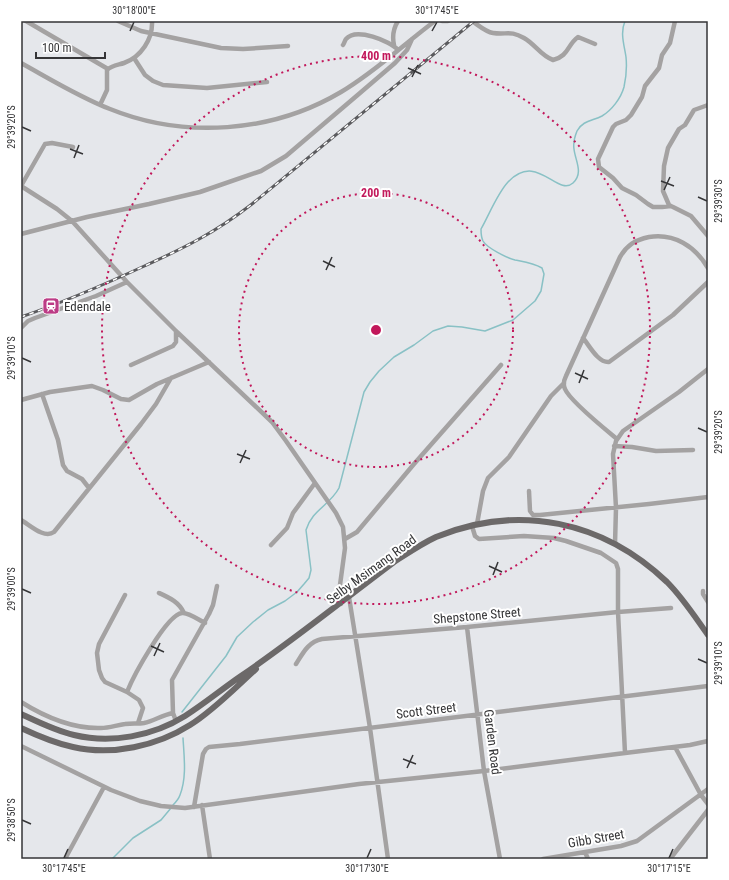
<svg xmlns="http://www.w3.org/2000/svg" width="729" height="880" font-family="'Roboto Condensed',sans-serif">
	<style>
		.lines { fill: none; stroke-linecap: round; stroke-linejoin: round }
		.stream { stroke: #89c1c5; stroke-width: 1.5 }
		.minor { stroke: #a4a2a2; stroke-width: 4.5 }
		.major { stroke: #6c6969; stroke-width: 6 }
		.rail-casing { stroke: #5b5b5e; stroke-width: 3 }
		.rail { stroke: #fff; stroke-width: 1.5; stroke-dasharray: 4.5; stroke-linecap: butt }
		.ticks { fill: none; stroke: #353537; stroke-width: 1.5 }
		.ring { fill: none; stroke: #c2185b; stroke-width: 2; stroke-dasharray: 2 4 }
		.labels { text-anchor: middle; stroke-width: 4; stroke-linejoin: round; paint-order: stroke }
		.poi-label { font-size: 13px; fill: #353537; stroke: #fff; text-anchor: start }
		.street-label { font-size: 13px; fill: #353537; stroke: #fff }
		.centre { fill: #c2185b; stroke: #fff; stroke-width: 2 }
		.ring-label { font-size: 12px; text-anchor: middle; font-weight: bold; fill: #c2185b; stroke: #fff; stroke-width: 4; stroke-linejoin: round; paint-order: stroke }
		.neatline { fill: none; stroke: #353537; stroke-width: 1.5 }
		.ticks-label { font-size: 10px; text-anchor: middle; fill: #353537 }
	</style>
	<rect width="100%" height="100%" fill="#e5e7eb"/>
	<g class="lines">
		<!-- stream -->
		<path class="stream" d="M182,712L226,656L237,637L253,622L268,610L285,601L297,592L304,584L309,578L311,570L306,530C312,510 330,505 339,488L364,392L370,382L379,371L394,357L414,345L433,331L448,326L462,327L485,331L513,320L535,301L541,291L544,274L542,268C533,263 525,262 515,260C507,258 487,248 483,241C481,237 481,234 481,229C489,215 497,194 508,182C537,151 557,197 573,183C584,173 575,160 574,149C573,143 575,136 577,131C583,120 593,121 602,116C612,110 621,98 624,87C626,78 627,67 626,57C624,44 620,33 625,21
			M173,805C176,802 179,798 180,795C187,777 184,756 183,738
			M112,859L133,838L161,820L171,808"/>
		<!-- minor -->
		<path class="minor" d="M26,21L108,69
			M118,21L141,31L221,48L243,49L288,46
			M442,21H448
			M472,21C478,25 486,32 493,33C507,35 510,30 524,38C535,44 541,56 553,60C569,56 567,45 578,37L595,44
			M343,45C344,44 345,40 346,39C356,27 390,41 398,50
			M394,45C392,36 393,29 398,21
			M134,58L145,75L153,81L163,85L207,88L267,82
			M21,63C50,79 79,97 110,109C184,139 272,133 341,92C375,72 404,44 435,21
			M100,105L107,90V70C112,65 118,65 124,63C141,57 153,39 152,21
			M708,105L694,110L685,125L679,129L668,148L664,166L663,191L669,205L691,216L708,236
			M73,147L52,143L45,144L21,186L57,209L72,221L127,282L177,332L272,422L286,441L336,513L343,527L345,548L340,585L341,604
			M671,206L662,207H653L648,204L636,195L622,188L613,178L599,167L598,159L613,127L616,124L626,120L631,115L642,97L645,86L659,68L662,55L670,43L675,21
			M21,234L87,217L149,204L200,192L261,171L286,156L360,93L395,63L407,50L412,39
			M21,328L28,321L35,318L96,296L127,282
			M583,338C589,345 598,363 609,362L673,315L708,282
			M131,365L173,346L176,342V331
			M42,394L58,440L63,465L67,471L82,479L89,488
			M21,400L50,392L92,386L103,390L121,399L129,400L157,384L209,362
			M617,439C605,429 570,401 565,389C563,385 564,380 566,376L620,257C627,245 635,240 649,237C674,233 695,246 708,268
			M614,446L632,447L656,451L693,450
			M529,491L530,511L533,515H540L649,504L708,497
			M21,520C30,525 44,539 54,532L141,424L156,404L171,378
			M477,524L483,491L488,478L509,457L551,396L564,383
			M472,526L475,536L479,539L524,536L554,538L566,541L601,553L616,563L618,569V612L625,753
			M345,539L357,532L414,464L501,365
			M615,544L616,508L613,454L616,441L623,431L679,392L708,369
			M271,545L287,528L293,513L315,483
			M703,591V594L708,602
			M159,593C170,598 179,602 184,613
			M125,595L99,644L97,653L99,670L102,678L105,682L127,692L139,700L143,708L138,723
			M349,597L370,728L388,859
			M467,627L484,771L500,859
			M296,664C303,653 308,642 322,639L467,627L618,612L671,608
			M127,692C133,677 166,615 182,613C188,612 199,620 205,623
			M21,702C45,717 72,729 101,728C109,728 117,725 125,724C131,723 138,724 144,723C154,721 162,715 173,713
			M176,721L173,713L172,680L209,614L213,605L217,586
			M21,746L111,790L140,801L161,806L185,808L359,784L484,771L617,754L690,745L708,741
			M675,747L701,795L708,804
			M202,805L210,859
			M194,807L203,754L206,749L209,747L240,744L708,686
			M585,852L588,859
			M65,859L104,787
			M543,859L621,846L637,841L708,789
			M670,859L708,810"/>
		<!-- major -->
		<path class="major" d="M21,714C38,722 56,731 74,735C111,744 153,736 185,716C204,704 222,689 241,676C294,640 343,600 394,562C408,553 421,544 436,537C519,503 603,521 667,582C683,598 695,617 708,635
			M21,728C38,736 54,743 73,747C112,756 157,746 190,725C213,711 236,687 256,669"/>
		<!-- rail casing -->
		<g class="rail-casing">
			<path id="rail" d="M21,317C61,303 101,286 140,268C182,249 215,233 252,204L474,21"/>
		</g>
		<!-- rail -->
		<use href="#rail" class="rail"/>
	</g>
	<!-- ticks -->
	<path class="ticks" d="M130,31L134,22M432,31L437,22M408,68L421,74M412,77L418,65M22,127L31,131M70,149L83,154M74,158L79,145M661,181L674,186M664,190L670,177M698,197L707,201M323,261L335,267M326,270L332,257M22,358L31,362M575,373L588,379M579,383L584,370M698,428L707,432M237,454L250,459M240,463L246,450M489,566L502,572M493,575L498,562M22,589L31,593M151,646L164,652M154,656L160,643M698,659L707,663M403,759L416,764M407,768L413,755M22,820L31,824M64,858L68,849M367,858L371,849M669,858L673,849"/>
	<!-- distance rings -->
	<g class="ring">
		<circle cx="376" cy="330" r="137"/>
		<circle cx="376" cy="330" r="274"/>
	</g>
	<!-- icons -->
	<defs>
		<g id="station-square" transform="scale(0.9)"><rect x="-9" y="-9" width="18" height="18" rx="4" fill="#bc3c86" stroke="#fff"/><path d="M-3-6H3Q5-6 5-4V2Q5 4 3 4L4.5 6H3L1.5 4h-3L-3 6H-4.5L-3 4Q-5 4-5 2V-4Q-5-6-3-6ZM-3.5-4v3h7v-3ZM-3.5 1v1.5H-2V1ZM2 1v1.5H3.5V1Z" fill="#fff"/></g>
	</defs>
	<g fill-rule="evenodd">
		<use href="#station-square" x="51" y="306"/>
	</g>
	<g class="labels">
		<!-- poi labels -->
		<g class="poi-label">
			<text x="64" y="311">Edendale</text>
		</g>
		<!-- street labels -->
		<g class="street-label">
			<text transform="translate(371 569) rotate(-36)" y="5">Selby Msimang Road</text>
			<text transform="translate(477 615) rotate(-5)" y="5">Shepstone Street</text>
			<text transform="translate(426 710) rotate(-7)" y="5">Scott Street</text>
			<text transform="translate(493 742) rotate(83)" y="5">Garden Road</text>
			<text transform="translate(596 838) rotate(-10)" y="5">Gibb Street</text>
		</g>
	</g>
	<circle cx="376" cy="330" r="6" class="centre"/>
	<g class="ring-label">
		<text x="376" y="60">400 m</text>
		<text x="376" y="197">200 m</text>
	</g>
	<!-- border -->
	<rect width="729" height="880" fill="none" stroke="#ffffff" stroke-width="44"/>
	<!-- scale -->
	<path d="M36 52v6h69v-6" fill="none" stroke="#353537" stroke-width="2"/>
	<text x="42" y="52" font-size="12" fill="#353537" stroke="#ffffff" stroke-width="3" paint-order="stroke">100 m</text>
	<rect x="22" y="22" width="685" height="836" class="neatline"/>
	<g class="ticks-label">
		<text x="134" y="14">30°18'00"E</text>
		<text x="437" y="14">30°17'45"E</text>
		<text transform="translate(11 127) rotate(-90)" y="4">29°39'20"S</text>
		<text transform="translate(718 201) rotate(-90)" y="4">29°39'30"S</text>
		<text transform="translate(11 358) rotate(-90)" y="4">29°39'10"S</text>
		<text transform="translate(718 432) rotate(-90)" y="4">29°39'20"S</text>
		<text transform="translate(11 589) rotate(-90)" y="4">29°39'00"S</text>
		<text transform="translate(718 663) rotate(-90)" y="4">29°39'10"S</text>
		<text transform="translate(11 820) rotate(-90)" y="4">29°38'50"S</text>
		<text x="64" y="872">30°17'45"E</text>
		<text x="367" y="872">30°17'30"E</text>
		<text x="669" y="872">30°17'15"E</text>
	</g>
</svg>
